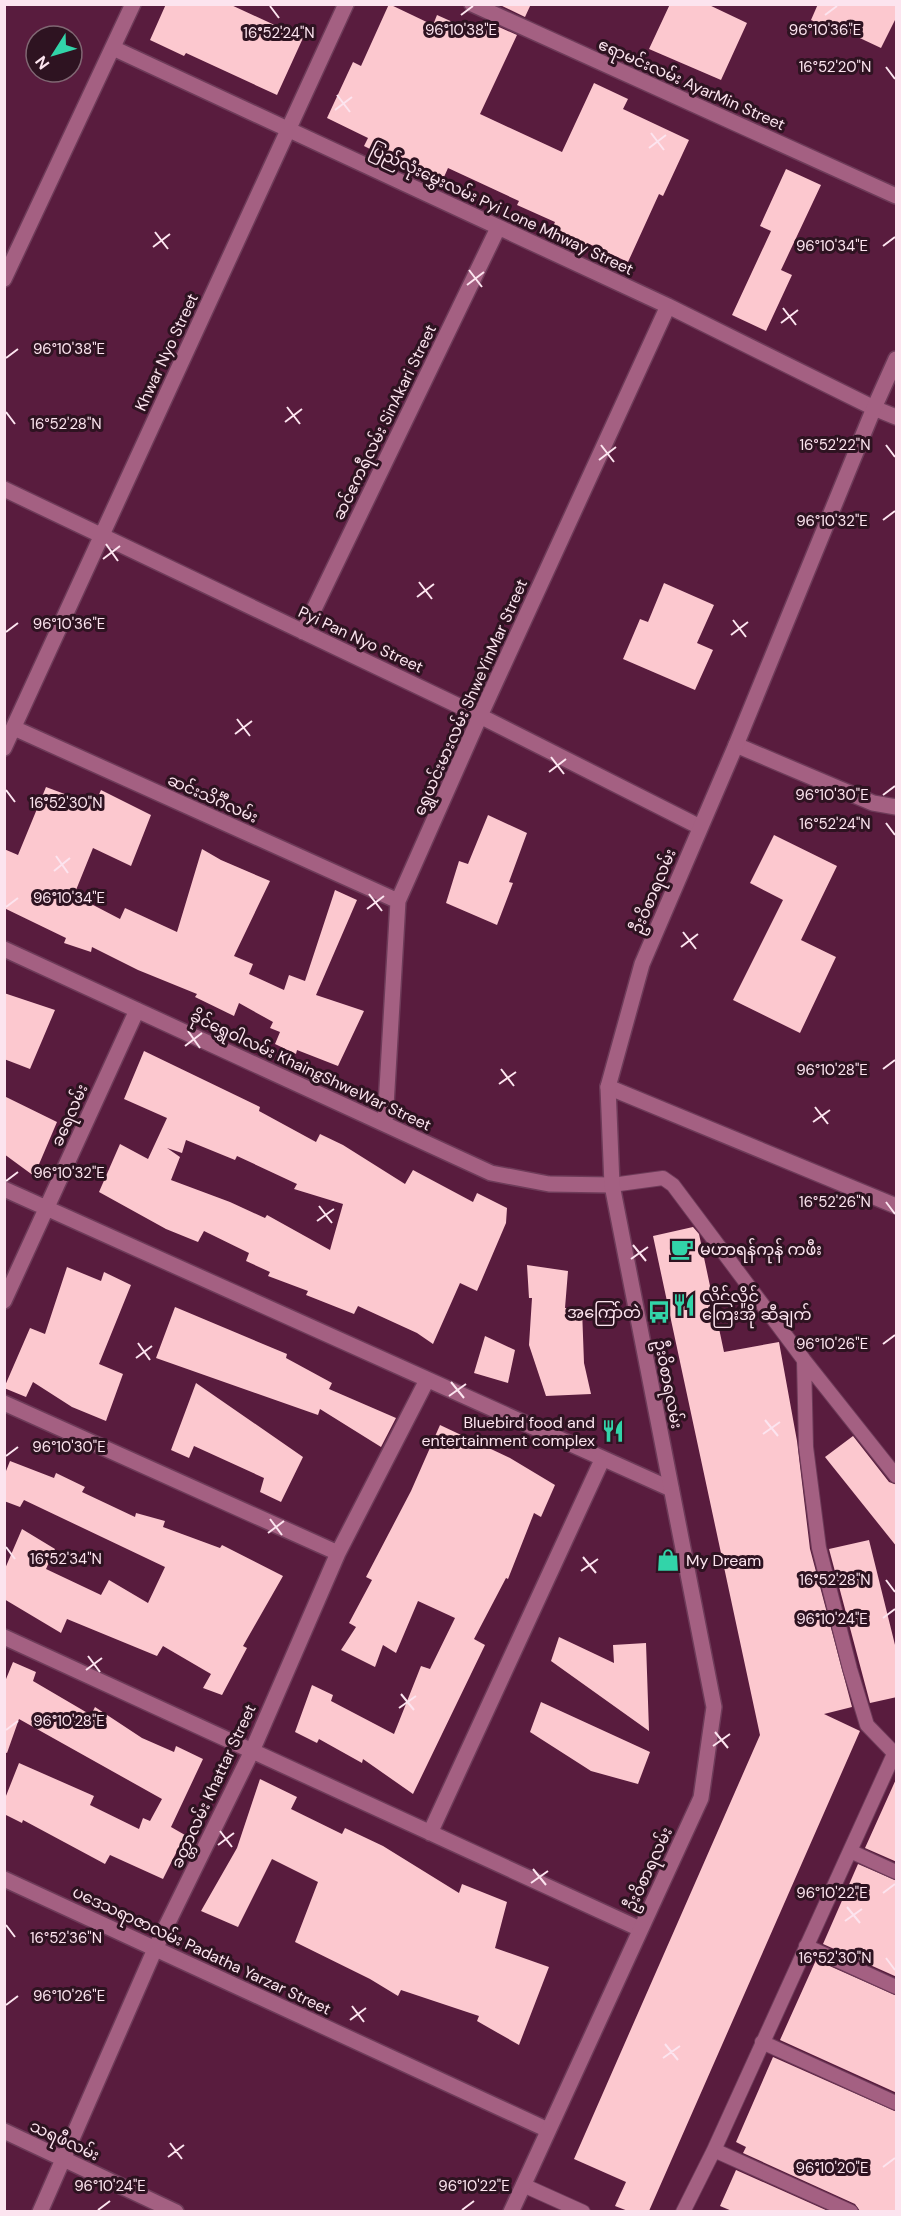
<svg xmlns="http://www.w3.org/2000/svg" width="901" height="2216" font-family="'DM Sans','Noto Sans Myanmar',sans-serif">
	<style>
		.building { fill: #fcc8cf; fill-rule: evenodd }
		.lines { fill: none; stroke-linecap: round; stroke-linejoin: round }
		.service-casing { stroke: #6e3b59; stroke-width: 16 }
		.minor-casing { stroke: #6e3b59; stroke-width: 18 }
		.secondary-casing { stroke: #6e3b59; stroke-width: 18 }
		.service { stroke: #a46082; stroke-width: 14 }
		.minor { stroke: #a46082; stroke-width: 15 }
		.secondary { stroke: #a46082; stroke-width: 15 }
		.ticks { fill: none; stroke: #fce4ef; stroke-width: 2 }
		.labels { text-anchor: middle; stroke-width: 6; stroke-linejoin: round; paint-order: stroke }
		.street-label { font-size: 16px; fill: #fce4ef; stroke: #2e1321 }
		.poi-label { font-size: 16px; fill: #fce4ef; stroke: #2e1321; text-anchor: start }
		.ticks-label { font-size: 15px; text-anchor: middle; fill: #fce4ef; stroke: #2e1321; stroke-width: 6; stroke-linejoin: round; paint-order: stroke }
	</style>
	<rect width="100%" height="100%" fill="#591c3e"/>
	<!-- building -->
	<path class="building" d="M166,4H229L303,38L277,95L186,53L184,56L150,40Z
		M389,4L433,25L437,15L484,36L490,23L517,35L480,114L562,152L594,83L628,99L623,109L689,140L663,196L659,194L628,262L587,243L585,249L550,233L555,222L517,205L519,201L448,168L444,177L401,157L398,163L364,146L368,138L327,118L353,62L361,66Z
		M498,4H531L525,17Z
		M670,4H707L747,23L721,80L649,49Z
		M818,4H897V16L881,48L847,32L845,36L811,20Z
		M786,169L821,185L781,270L792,275L766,331L732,315L771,231L760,226Z
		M664,583L714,605L697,643L713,650L695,690L623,659L640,619L648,622Z
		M46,787L94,805L101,790L151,815L131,866L93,848L74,895L120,919L125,908L177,932L202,849L221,860L270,881L234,956L253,964L249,974L284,990L289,975L305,981L335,890L357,900L316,995L364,1011L338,1066L297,1050L296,1054L275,1044L280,1032L270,1028L273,1022L239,1003L234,1016L195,997L197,994L138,970L92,947L91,952L64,943L66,938L4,908V849L18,855Z
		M488,815L527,833L509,882L513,883L497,925L446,903L459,861L468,864Z
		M774,835L837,866L801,940L836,957L800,1033L733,1000L783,900L750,883Z
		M4,993L55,1010L30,1069L4,1059Z
		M144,1051L260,1107L259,1111L316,1142L320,1134L343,1145L405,1184L413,1170L473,1202L477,1193L507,1208L506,1223L477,1291L460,1283L433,1344L417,1333L358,1306L354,1314L306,1295L308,1291L268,1276L270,1272L246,1261L249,1253L204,1231L198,1242L166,1229L99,1192L120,1144L148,1159L167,1118L124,1099ZM186,1140L235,1160L237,1156L297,1184L294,1189L343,1204L330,1250L267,1215L265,1218L230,1202L171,1180L180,1157L167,1148L182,1153Z
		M4,1096L57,1122L34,1176L4,1154Z
		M693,1227L699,1234L724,1352L779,1342L797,1441L810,1549L852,1707L824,1714L860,1731L649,2211H628L615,2206L626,2182L574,2159L760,1735L653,1236Z
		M527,1265L568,1271L565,1308L582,1309L584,1363L591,1394L546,1396L529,1345L532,1298H529Z
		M67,1267L101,1281L104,1272L131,1285L99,1364L123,1374L106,1421L72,1407L33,1382L26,1397L4,1388L30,1328L45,1334Z
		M175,1307L287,1354L286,1358L332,1383L329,1389L396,1418L381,1447L320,1409L318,1415L156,1358Z
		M485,1336L515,1350L508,1383L474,1373Z
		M196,1383L303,1457L281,1502L260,1492L264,1478L194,1446L189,1458L171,1450Z
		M440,1425L510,1458L555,1485L541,1517L534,1513L508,1579L506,1578L474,1639L485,1645L413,1794L363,1759L362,1763L319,1739L317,1743L295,1732L312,1685L333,1695L331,1701L394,1734L421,1666L430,1669L455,1618L418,1601L396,1653L383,1645L375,1667L341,1650L356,1627L349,1623L372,1580L366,1577L411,1491Z
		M853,1436L889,1482L897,1485V1547L825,1457Z
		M10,1461L54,1478L56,1473L85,1487L82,1492L135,1517L136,1513L165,1521L163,1527L220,1548L222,1545L283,1576L243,1646L247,1648L222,1695L203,1688L211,1674L163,1646L157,1656L67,1619L61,1633L4,1599V1571L22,1529L55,1549L46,1569L101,1595L109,1580L148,1603L165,1567L24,1500L20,1507L4,1501V1476Z
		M869,1540L897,1653V1697L870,1703L829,1549Z
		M559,1637L614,1663L613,1645L646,1643L649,1731L551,1661Z
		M13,1662L36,1672L33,1681L91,1715L95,1707L142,1738L174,1752L176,1746L203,1759L171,1827L185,1835L163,1879L110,1855L105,1864L23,1820L22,1823L4,1814V1801L19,1763L94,1796L90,1805L139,1829L143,1818L150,1821L162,1799L19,1719L7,1753L4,1752V1684Z
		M541,1702L650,1752L638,1784L591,1771L530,1732Z
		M897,1777V1862L865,1848Z
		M260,1779L297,1797L291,1809L342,1834L345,1828L383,1846L459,1893L462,1884L507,1902L495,1948L549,1967L519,2045L477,2021L479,2016L401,1990L398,1996L370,1979L295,1942L318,1882L272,1859L238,1927L201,1911L237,1848Z
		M858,1864L897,1881V1977L823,1944Z
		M816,1960L897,1996V2093L780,2040Z
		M773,2057L897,2112V2211H860L855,2204L743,2153L746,2147L736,2142Z
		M736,2170L828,2211H732L720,2206Z"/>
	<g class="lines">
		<!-- service casing -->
		<g class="service-casing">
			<path id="service" d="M612,1185L663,1178L673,1185L804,1360L896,1476
				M804,1360L806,1447L819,1548L850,1669L867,1725L896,1755
				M850,1851L896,1872
				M806,1946L896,1987
				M762,2042L896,2103
				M714,2150L851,2212
				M523,2185L583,2212
				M683,2212L714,2150L894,1754"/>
		</g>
		<!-- minor casing -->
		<g class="minor-casing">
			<path id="minor" d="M472,4L896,196
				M113,48L668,306L874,408L896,417
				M4,279L133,4
				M4,489L480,716L700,827
				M303,632L498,228
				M14,728L398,901
				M736,745L873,803L896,807
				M4,748L346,4
				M4,949L491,1173L549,1184L612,1185
				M608,1087L896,1206
				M385,1123L398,901L480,716L668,306
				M4,1189L671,1489
				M4,1301L137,1010
				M4,1403L338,1553
				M4,1637L640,1929
				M430,1833L602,1460
				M4,1879L548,2130
				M4,2131L176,2212
				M40,2212L155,1949L252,1751L338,1553L427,1380"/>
		</g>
		<!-- secondary casing -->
		<g class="secondary-casing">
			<path id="secondary" d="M511,2212L701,1798L714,1707L612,1185L608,1087L642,964L736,745L874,408L896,359"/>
		</g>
		<!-- service -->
		<use href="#service" class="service"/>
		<!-- minor -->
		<use href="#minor" class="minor"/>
		<!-- secondary -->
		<use href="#secondary" class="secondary"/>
	</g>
	<!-- ticks -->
	<path class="ticks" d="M270,6L279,18M461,15L473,6M825,15L837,6M886,67L895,79M337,95L350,112M335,110L352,97M651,133L664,150M649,148L666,135M155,232L168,249M883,246L895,237M153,247L170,234M469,270L482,287M467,285L484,272M783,308L796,325M781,323L798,310M6,358L18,349M287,407L300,424M6,412L15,424M285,422L302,409M601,445L614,462M886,445L895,457M599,460L616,447M883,520L895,511M106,544L118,561M103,559L120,546M419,582L432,599M417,597L434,584M733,620L746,637M6,632L18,623M731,635L748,622M237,719L250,736M235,734L252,721M551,757L564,774M549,772L566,759M6,790L15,802M883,795L895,786M886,823L895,835M56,856L68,873M54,871L70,858M369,894L382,911M6,907L18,898M367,909L384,896M683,932L696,949M681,947L698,934M188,1031L200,1048M185,1046L202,1033M501,1069L514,1086M883,1069L895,1060M499,1084L516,1072M815,1107L828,1124M813,1122L830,1110M6,1181L18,1172M886,1202L895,1214M319,1206L332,1223M317,1221L334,1209M633,1245L646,1261M631,1259L648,1247M138,1343L150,1360M883,1344L895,1335M136,1358L152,1346M451,1382L464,1398M449,1396L466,1384M765,1420L778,1436M763,1434L780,1422M6,1456L18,1447M270,1519L282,1535M268,1533L284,1521M6,1547L15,1559M583,1557L596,1573M581,1571L598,1559M886,1580L895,1592M883,1618L895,1609M88,1656L100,1672M86,1670L102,1658M401,1694L414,1710M399,1708L416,1696M6,1730L18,1721M715,1732L728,1748M713,1746L730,1734M220,1831L232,1847M218,1845L234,1833M533,1869L546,1885M531,1883L548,1871M883,1893L895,1884M847,1907L860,1923M845,1921L862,1909M6,1925L15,1937M886,1958L895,1970M6,2005L18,1996M352,2006L364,2022M350,2020L366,2008M665,2044L678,2060M663,2058L680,2046M170,2143L182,2159M168,2157L184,2145M883,2167L895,2158M98,2210L110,2201M462,2210L474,2201"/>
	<!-- icons -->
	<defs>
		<g id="cafe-bare" transform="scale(1.8)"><path d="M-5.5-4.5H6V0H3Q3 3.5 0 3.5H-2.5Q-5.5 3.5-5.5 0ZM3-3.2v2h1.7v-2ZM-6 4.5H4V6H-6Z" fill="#32d4a9" stroke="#2e1321" stroke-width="2.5" paint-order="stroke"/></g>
		<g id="restaurant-bare" transform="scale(1.8)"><path d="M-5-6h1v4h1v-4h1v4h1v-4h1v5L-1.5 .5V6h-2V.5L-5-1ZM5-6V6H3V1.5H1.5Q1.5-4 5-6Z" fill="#32d4a9" stroke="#2e1321" stroke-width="2.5" paint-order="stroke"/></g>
		<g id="bus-bare" transform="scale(1.8)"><path d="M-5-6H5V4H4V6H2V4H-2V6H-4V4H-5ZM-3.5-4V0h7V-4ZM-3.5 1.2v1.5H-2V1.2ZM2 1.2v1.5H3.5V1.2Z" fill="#32d4a9" stroke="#2e1321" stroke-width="2.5" paint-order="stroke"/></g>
		<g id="shop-bare" transform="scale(1.8)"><path d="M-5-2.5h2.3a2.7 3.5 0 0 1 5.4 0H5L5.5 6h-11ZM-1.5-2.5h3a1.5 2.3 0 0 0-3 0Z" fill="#32d4a9" stroke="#2e1321" stroke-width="2.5" paint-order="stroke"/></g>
	</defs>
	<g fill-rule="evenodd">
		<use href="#cafe-bare" x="682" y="1249"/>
		<use href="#restaurant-bare" x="684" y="1305"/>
		<use href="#bus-bare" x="659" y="1312"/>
		<use href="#restaurant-bare" x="613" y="1431"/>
		<use href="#shop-bare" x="668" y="1560"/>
	</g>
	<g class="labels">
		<!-- street labels -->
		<g class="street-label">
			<text transform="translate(692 84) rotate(24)" y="6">ဧရာမင်းလမ်း AyarMin Street</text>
			<text transform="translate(502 209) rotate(25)" y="6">ပြည်လုံးမွှေးလမ်း Pyi Lone Mhway Street</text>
			<text transform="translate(166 352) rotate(-65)" y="6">Khwar Nyo Street</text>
			<text transform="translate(384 422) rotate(-64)" y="6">ဆင်ဧကရီလမ်း SinAkari Street</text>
			<text transform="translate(361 639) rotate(25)" y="6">Pyi Pan Nyo Street</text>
			<text transform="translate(470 697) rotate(-66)" y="6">ရွှေယင်းမားလမ်း ShweYinMar Street</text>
			<text transform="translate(213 798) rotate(24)" y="6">ဆင်းသိင်္ဂီလမ်း</text>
			<text transform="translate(653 891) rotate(-67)" y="6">ဦးဝိစာရလမ်း</text>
			<text transform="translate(311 1070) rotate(25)" y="6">ခိုင်ရွှေဝါလမ်း KhaingShweWar Street</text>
			<text transform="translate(69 1115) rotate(-66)" y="6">ခရေလမ်း</text>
			<text transform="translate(669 1384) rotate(79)" y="6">ဦးဝိစာရလမ်း</text>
			<text transform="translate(213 1786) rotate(-65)" y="6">ခတ္တာလမ်း Khattar Street</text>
			<text transform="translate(648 1869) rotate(-65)" y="6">ဦးဝိစာရလမ်း</text>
			<text transform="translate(202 1950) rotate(25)" y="6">ပဒေသရာဇာလမ်း Padatha Yarzar Street</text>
			<text transform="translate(65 2140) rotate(25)" y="6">သရဖီလမ်း</text>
		</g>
		<!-- poi labels -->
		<g class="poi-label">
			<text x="700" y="1255">မဟာရန်ကုန် ကဖီး</text>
			<text x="702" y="1302">လှိုင်လှိုင်<tspan x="702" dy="18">ကြေးအို ဆီချက်</tspan></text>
			<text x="641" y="1318" text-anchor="end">အကြော်တဲ</text>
			<text x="595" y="1428" text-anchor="end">Bluebird food and<tspan x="595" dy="18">entertainment complex</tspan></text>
			<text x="686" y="1566">My Dream</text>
		</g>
	</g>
	<g class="ticks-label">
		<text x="461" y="35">96°10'38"E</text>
		<text x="825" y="35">96°10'36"E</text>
		<text x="279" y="38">16°52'24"N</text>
		<text x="835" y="72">16°52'20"N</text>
		<text x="832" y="251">96°10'34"E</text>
		<text x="69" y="354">96°10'38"E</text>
		<text x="66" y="429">16°52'28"N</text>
		<text x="835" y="450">16°52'22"N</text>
		<text x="832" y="526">96°10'32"E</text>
		<text x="69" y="629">96°10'36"E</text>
		<text x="832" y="800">96°10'30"E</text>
		<text x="66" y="808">16°52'30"N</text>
		<text x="835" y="829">16°52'24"N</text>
		<text x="69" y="903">96°10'34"E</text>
		<text x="832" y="1075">96°10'28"E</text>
		<text x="69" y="1178">96°10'32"E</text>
		<text x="835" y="1207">16°52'26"N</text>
		<text x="832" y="1349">96°10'26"E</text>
		<text x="69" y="1452">96°10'30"E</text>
		<text x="66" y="1564">16°52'34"N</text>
		<text x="835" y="1585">16°52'28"N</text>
		<text x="832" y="1624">96°10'24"E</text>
		<text x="69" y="1726">96°10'28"E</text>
		<text x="832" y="1898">96°10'22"E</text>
		<text x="66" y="1943">16°52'36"N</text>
		<text x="835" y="1963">16°52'30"N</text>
		<text x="69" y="2001">96°10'26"E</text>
		<text x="832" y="2173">96°10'20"E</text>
		<text x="110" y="2191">96°10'24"E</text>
		<text x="474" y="2191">96°10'22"E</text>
	</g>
	<!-- border -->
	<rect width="901" height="2216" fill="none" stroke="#fce4ef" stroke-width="12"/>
	<!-- north arrow -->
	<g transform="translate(54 54) rotate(233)"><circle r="28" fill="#2e1321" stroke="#806773" stroke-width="1.5"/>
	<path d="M0-4.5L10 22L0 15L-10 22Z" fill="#32d4a9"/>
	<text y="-9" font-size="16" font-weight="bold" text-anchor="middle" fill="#fce4ef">N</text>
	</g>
</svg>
